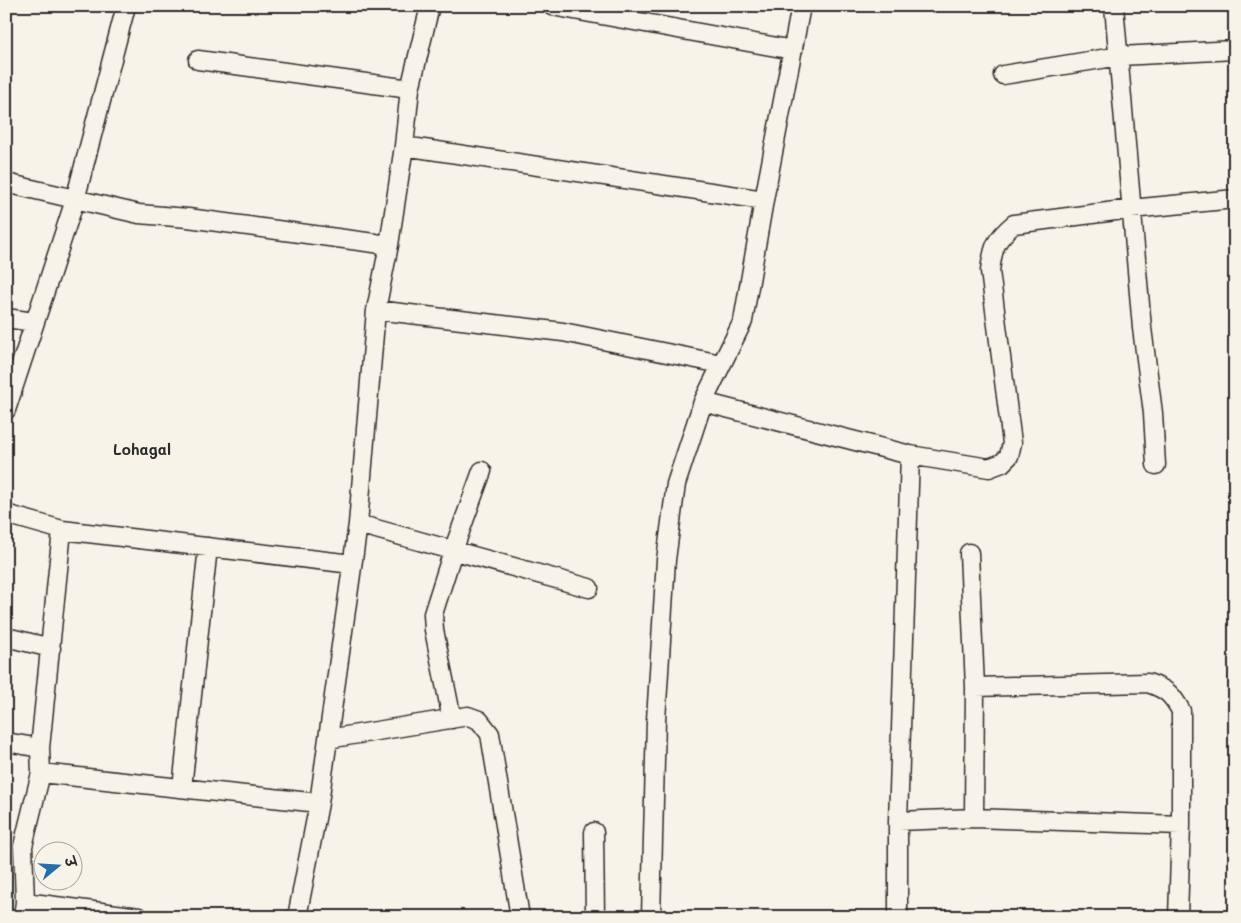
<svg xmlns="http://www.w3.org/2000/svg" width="1241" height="923" font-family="Mali,'Playpen Sans Deva',sans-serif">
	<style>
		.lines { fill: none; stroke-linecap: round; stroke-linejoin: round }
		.street-casing { stroke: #2b2b2b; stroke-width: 21 }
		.street { stroke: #f7f3e8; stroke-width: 18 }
		.labels { text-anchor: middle; stroke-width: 5; stroke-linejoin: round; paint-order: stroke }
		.quarter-label { font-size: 15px; font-weight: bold; fill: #2b2b2b; stroke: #f7f3e8 }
	</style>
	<rect width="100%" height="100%" fill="#f7f3e8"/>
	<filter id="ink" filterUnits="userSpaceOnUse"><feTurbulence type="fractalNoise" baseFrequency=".02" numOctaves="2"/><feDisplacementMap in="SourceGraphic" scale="10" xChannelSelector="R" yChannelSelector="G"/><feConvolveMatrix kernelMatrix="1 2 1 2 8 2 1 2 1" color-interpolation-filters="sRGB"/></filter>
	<g filter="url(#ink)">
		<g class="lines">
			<!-- street casing -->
			<g class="street-casing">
				<path id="street" d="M552,6L793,50
					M1114,6L1142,328L1153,413L1156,465
					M198,60L410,89
					M1003,75L1120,56L1235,50
					M404,146L764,200
					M6,183L139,214L188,218L389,245
					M376,310L563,332L721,364
					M6,318L34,322
					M703,402L910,455L989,468L1002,463L1009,456L1012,443L990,271C993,247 995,240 1014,224L1131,209L1235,199
					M6,410L75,200L126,6
					M6,514L62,530
					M358,524L589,588
					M969,553L975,687L1148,683C1166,689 1172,694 1181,711V825L1178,917
					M6,637L51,648
					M452,719L434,630L433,614L453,551L482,471
					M328,739L468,716L479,720L490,734L520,917
					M6,742L40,748
					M41,773L319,803
					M182,788L208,547
					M974,818L975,687
					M898,821L974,818L1181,825
					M594,832L595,917
					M25,902L139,917
					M23,917L25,902L23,846L41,773L40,748L62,530L352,564
					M297,917L319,803L358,524L376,310L389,245L404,146L410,89L430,6
					M651,917L656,720L666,560L676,484L703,402L743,321L764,200L801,6
					M898,917V821L910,455"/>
			</g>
			<!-- street -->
			<use href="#street" class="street"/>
		</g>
	</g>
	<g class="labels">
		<!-- quarter labels -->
		<g class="quarter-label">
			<text x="142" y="455">Lohagal</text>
		</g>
	</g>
	<!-- margin -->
	<rect width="1241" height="923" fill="none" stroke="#f7f3e8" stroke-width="25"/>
	<rect x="12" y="12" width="1216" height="898" fill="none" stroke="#2b2b2b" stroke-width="2" filter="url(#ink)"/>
	<!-- north arrow -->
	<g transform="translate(58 866) rotate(72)"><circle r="24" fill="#f7f3e8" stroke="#a5a39c"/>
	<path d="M0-4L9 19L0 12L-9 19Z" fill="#1f6fb2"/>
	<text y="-8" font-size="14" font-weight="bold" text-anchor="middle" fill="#2b2b2b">उ</text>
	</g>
</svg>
